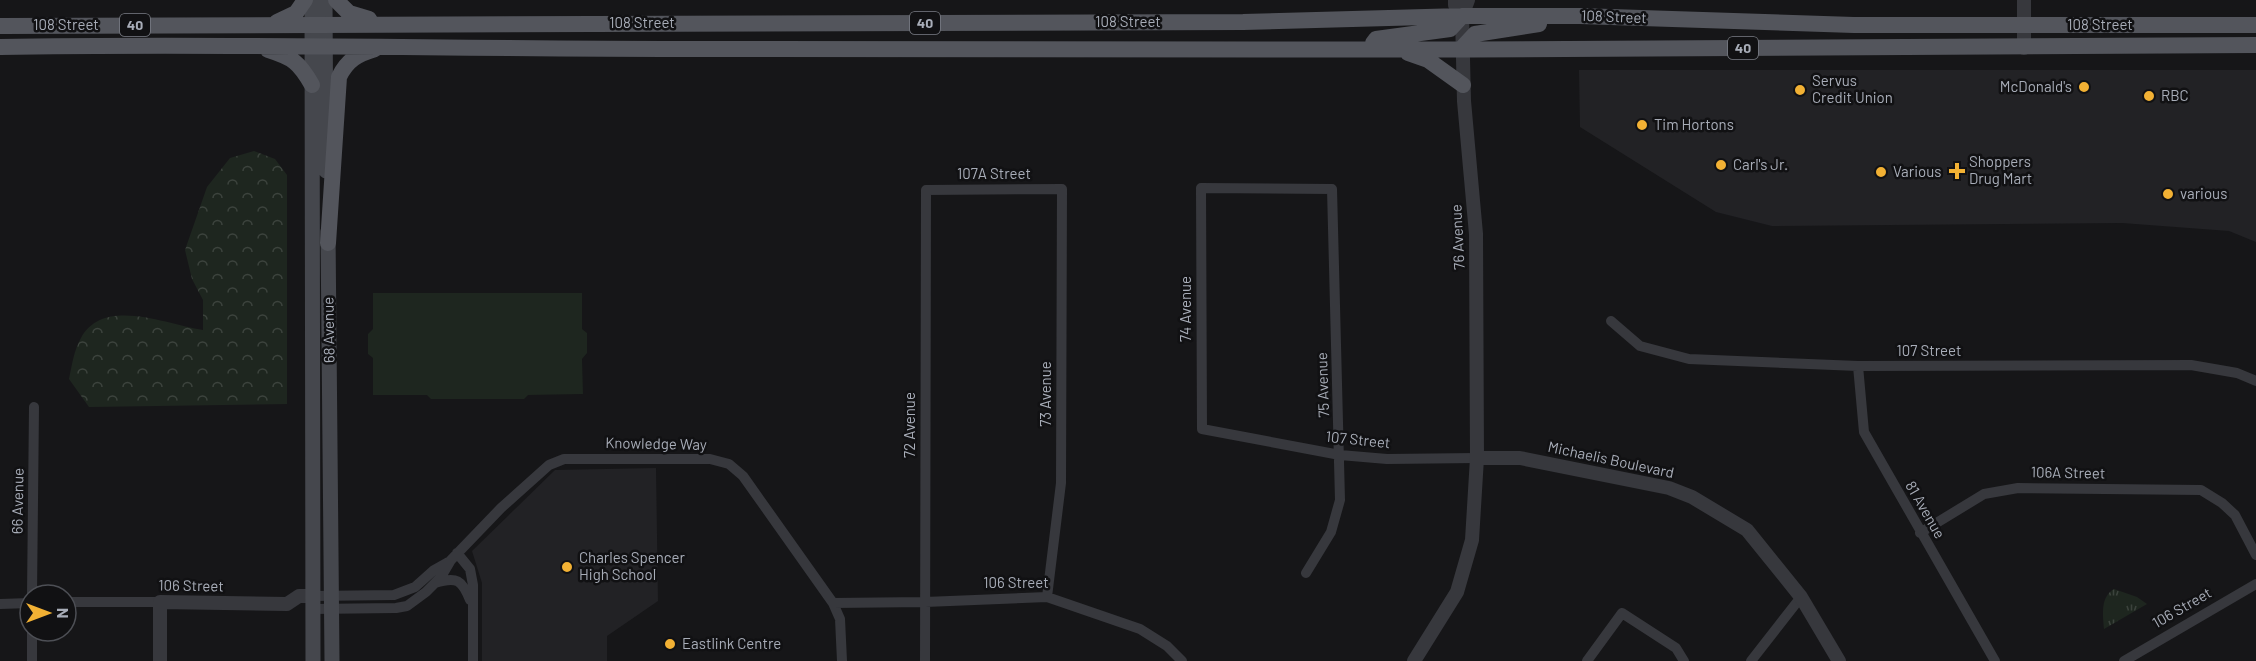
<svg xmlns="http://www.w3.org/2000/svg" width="2256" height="661" font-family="Barlow,sans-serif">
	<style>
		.built { fill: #222225 }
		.forest { fill: url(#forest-crowns) }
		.park { fill: url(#park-tufts) }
		.pitch { fill: #1e261f }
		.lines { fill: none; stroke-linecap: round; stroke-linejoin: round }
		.minor { stroke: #37383d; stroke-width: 10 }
		.tertiary { stroke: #37383d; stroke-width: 14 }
		.secondary { stroke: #45474d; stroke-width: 15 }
		.primary { stroke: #53555c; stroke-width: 16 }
		.poi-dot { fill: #f2b134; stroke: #111113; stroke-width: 2 }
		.labels { text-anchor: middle; stroke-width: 5; stroke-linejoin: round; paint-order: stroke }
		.shield { fill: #111113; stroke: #7b7e86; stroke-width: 1.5 }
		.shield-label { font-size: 14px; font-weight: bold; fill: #a8adb8 }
		.street-label { font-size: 15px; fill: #a8adb8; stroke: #111113 }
		.poi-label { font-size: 15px; fill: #a8adb8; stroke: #111113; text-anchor: start }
	</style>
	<defs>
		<pattern id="forest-crowns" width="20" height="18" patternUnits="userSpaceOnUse" patternTransform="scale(1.5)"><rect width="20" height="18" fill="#1e261f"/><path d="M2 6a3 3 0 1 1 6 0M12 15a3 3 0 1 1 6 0" fill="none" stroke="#3c433d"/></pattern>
		<pattern id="park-tufts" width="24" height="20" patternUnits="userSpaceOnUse" patternTransform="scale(1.5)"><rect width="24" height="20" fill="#1e261f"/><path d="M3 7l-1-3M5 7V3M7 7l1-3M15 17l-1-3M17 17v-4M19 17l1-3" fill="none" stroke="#3c433d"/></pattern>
	</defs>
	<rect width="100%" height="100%" fill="#161618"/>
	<!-- built -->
	<path class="built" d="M1579,70H2256V242L2229,231L2122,223L1772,226L1716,212L1580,127Z
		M656,468L658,601L607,636V661H482V583L472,551L555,470Z"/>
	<!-- forest -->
	<path class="forest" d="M254,151L275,159L287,175V404L89,407L69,379C72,365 74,350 81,338C104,296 167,325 203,330V300L192,279L185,250L207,187L230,158Z"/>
	<!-- park -->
	<path class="park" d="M2114,589L2137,597L2147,604L2104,629C2103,615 2100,597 2114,589Z"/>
	<!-- pitch -->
	<path class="pitch" d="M373,293H582V329L587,333V353L582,359L583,394L528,395L524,399H431L427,395H373V358L368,354V334L373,329Z"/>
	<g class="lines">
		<!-- minor -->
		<path class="minor" d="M1611,321L1640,346L1689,359L1858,366L2191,365L2237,373L2256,381
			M1858,366L1864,432L1995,661
			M1920,533L1984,494L2018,488L2201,490L2222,503L2235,515L2256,555
			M457,553L470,569L473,585V661
			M1306,573L1331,532L1340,500L1332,189L1201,188L1202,429L1340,455L1387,459L1477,458
			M435,583C457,576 462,580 470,600
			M32,595L34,407
			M314,596L394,595L415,587L434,570L450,561
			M66,602H160
			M833,603L925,602L1047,597L1140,629L1167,646L1182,661
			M0,604L30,603
			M313,609L396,608L407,606L426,592L441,577L451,560L501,508L549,465L564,459H710L729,464L743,476L833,603L840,619L842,661
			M32,631V661
			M925,661L926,190L1062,189L1061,483L1047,597
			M1587,661L1622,613L1676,648L1684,661
			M1751,661L1801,597
			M2124,661L2256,584"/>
		<!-- tertiary -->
		<path class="tertiary" d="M1455,0V5L1462,16
			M2024,48V0
			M1477,458H1520L1669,488L1692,497L1747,530L1801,597L1839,661
			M160,661V602L287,604L299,596H314
			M1414,661L1457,592L1472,540L1477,458L1476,234L1464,101L1462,16L1468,0"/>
		<!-- secondary -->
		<path class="secondary" d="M312,0L313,661
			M325,0L326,171
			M328,231L332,661"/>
		<!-- primary -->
		<path class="primary" d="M336,0L349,13L369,19
			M277,22L296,13L305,0
			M0,26L1243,22L1462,16H1580L1854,25H2256
			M1373,43L1376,39L1450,29L1462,16
			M0,47C227,43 453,49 680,49C1205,50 1731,51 2256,45
			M1462,48L1475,34L1539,24
			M268,50C293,58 299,62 312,85
			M1408,53L1428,60L1463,85
			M328,243L339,77C347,60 358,54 375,49"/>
	</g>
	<!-- markers -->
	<g class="poi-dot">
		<circle cx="2084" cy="87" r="6"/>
		<circle cx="1800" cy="90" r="6"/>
		<circle cx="2149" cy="96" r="6"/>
		<circle cx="1642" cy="125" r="6"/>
		<circle cx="1721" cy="165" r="6"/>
		<path d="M1954 162h6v6h6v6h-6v6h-6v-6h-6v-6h6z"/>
		<circle cx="1881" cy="172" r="6"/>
		<circle cx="2168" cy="194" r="6"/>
		<circle cx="567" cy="567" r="6"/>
		<circle cx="670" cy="644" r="6"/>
	</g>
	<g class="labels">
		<!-- shield labels -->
		<g class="shield">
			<rect x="910" y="12" width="30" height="22" rx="4.5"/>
			<rect x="120" y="14" width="30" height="22" rx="4.5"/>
			<rect x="1728" y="37" width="30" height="22" rx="4.5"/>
		</g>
		<g class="shield-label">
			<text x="925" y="28">40</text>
			<text x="135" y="30">40</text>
			<text x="1743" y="53">40</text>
		</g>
		<!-- street labels -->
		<g class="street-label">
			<text transform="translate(1614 17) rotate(2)" y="5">108 Street</text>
			<text x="1128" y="27">108 Street</text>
			<text x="642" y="28">108 Street</text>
			<text x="66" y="30">108 Street</text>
			<text x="2100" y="30">108 Street</text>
			<text x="994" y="179">107A Street</text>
			<text transform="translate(1458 237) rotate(-93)" y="5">76 Avenue</text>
			<text transform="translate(1186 309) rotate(-90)" y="5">74 Avenue</text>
			<text transform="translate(329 330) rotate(-91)" y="5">68 Avenue</text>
			<text x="1929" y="356">107 Street</text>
			<text transform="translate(1323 385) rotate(-92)" y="5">75 Avenue</text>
			<text transform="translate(1046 394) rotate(-90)" y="5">73 Avenue</text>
			<text transform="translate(910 425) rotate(-90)" y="5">72 Avenue</text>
			<text transform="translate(1358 440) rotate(6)" y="5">107 Street</text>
			<text transform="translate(656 444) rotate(1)" y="5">Knowledge Way</text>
			<text transform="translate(1611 460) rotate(12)" y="5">Michaelis Boulevard</text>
			<text transform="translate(2068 473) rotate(1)" y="5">106A Street</text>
			<text transform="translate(18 501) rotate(-89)" y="5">66 Avenue</text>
			<text transform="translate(1925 510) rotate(60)" y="5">81 Avenue</text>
			<text x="1016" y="588">106 Street</text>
			<text transform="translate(191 586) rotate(1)" y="5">106 Street</text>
			<text transform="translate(2182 608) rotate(-30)" y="5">106 Street</text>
		</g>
		<!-- poi labels -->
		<g class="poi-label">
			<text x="1812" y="86">Servus<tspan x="1812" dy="17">Credit Union</tspan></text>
			<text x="2072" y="92" text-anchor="end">McDonald's</text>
			<text x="2161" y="101">RBC</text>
			<text x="1654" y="130">Tim Hortons</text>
			<text x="1969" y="167">Shoppers<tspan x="1969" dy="17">Drug Mart</tspan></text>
			<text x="1733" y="170">Carl's Jr.</text>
			<text x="1893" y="177">Various</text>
			<text x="2180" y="199">various</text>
			<text x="579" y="563">Charles Spencer<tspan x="579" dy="17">High School</tspan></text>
			<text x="682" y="649">Eastlink Centre</text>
		</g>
	</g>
	<!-- north arrow -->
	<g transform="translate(48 613) rotate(90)"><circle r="28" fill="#111113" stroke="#4d4f55" stroke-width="1.5"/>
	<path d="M0-4.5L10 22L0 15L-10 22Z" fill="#f2b134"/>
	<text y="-9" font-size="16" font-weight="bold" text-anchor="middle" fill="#a8adb8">N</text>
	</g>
</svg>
